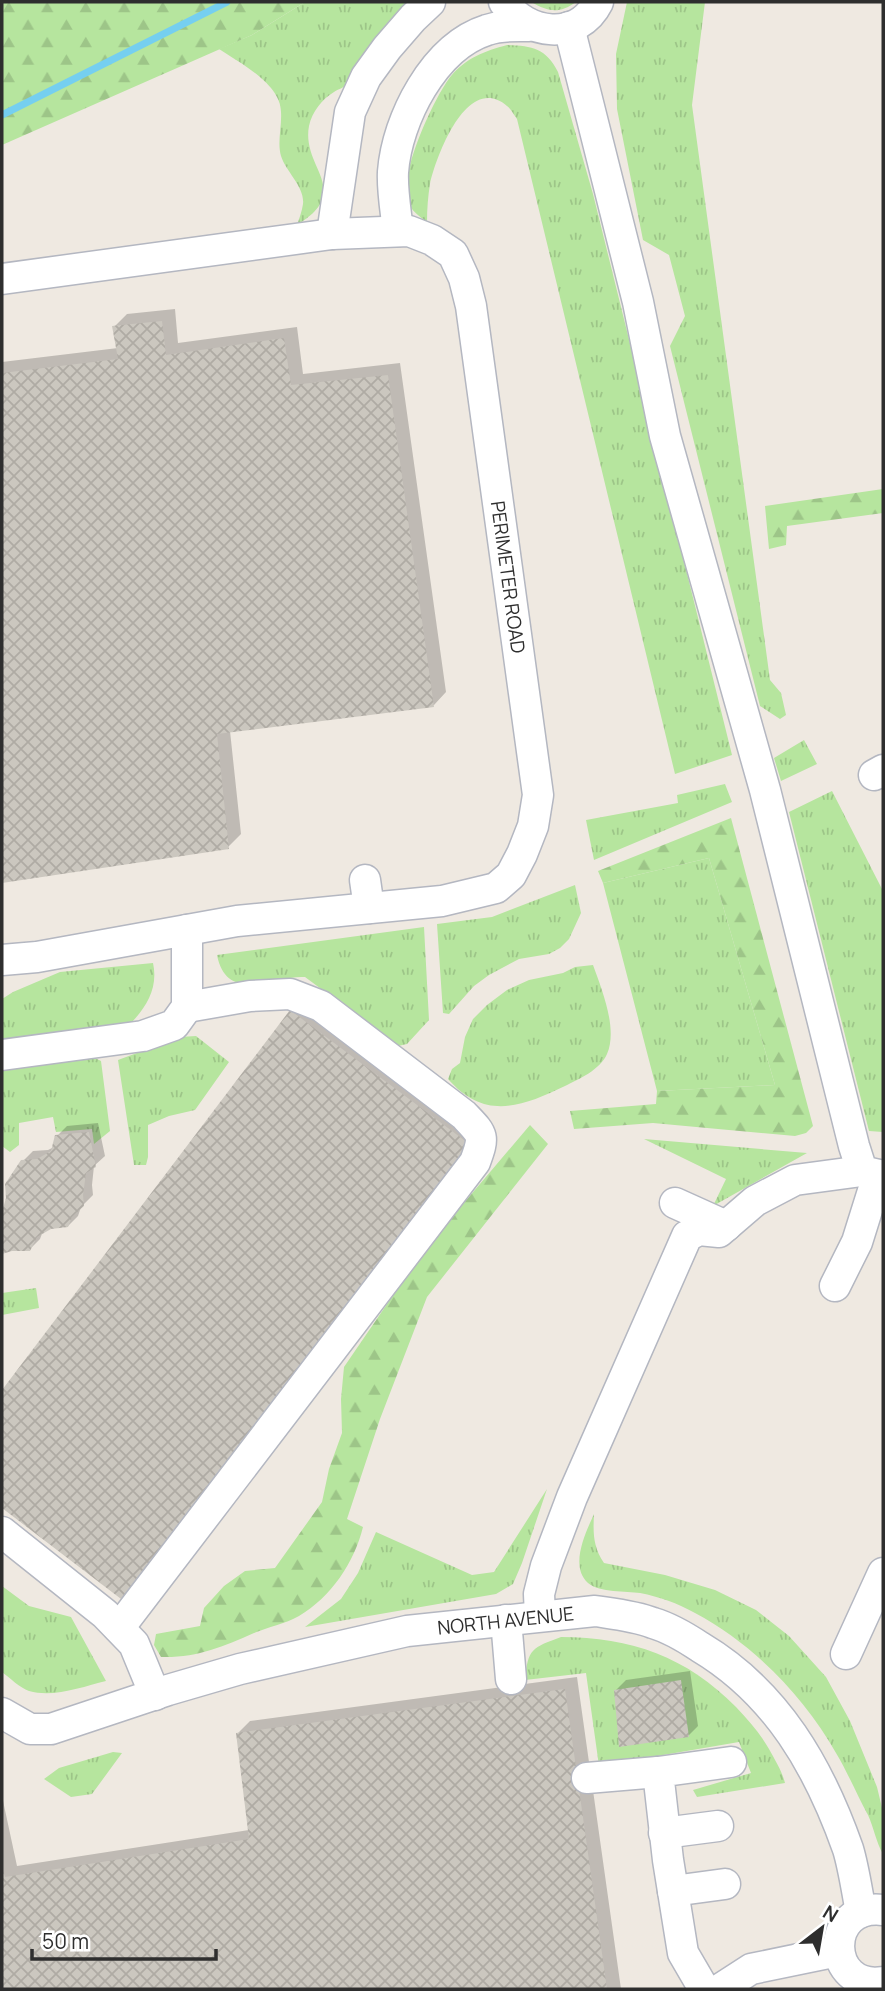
<svg xmlns="http://www.w3.org/2000/svg" width="885" height="1991" font-family="Manrope,sans-serif">
	<style>
		.grass { fill: url(#grass-tufts) }
		.forest { fill: url(#forest-firs) }
		.shadow { fill: #0003 }
		.lines { fill: none; stroke-linecap: round; stroke-linejoin: round }
		.stream { stroke: #75cff0; stroke-width: 7 }
		.building { fill: url(#building-cross-hatch) }
		.minor-casing { stroke: #b4b7c1; stroke-width: 33 }
		.minor { stroke: #fff; stroke-width: 30 }
		.labels { text-anchor: middle; stroke-width: 5; stroke-linejoin: round; paint-order: stroke }
		.street-label { font-size: 19px; fill: #2e2e2e; stroke: #fff }
	</style>
	<defs>
		<pattern id="grass-tufts" width="24" height="20" patternUnits="userSpaceOnUse" patternTransform="scale(1.75)"><rect width="24" height="20" fill="#b6e59e"/><path d="M3 7l-1-3M5 7V3M7 7l1-3M15 17l-1-3M17 17v-4M19 17l1-3" fill="none" stroke="#9dc588"/></pattern>
		<pattern id="forest-firs" width="22" height="20" patternUnits="userSpaceOnUse" patternTransform="scale(1.75)"><rect width="22" height="20" fill="#b6e59e"/><path d="M5 1l3.5 6h-7zM16 11l3.5 6h-7z" fill="#9dc588"/></pattern>
		<pattern id="building-cross-hatch" width="8" height="8" patternUnits="userSpaceOnUse" patternTransform="scale(1.75)"><rect width="8" height="8" fill="#cbc7bf"/><path d="M0 0l8 8M0 8l8-8" fill="none" stroke="#afaba4"/></pattern>
	</defs>
	<rect width="100%" height="100%" fill="#efe9e1"/>
	<!-- grass -->
	<path class="grass" d="M305,2H408C393,15 381,30 370,47C362,58 356,73 347,84C344,88 338,89 334,92C322,99 312,112 309,126C301,168 354,190 297,225C299,219 302,211 303,204C305,187 286,172 281,156C277,142 282,127 281,112C281,84 240,63 219,49L252,35Z
		M531,2H576C559,14 549,12 531,2Z
		M627,2H705L692,105L770,680L781,693L786,715L780,719L760,706L670,346L685,316L669,255L643,240L617,109L616,54Z
		M507,45C532,46 546,48 558,72L593,194L732,755L675,774L517,119C514,115 511,109 507,106C467,72 436,157 430,184C428,196 427,209 427,222C419,216 412,211 408,203C397,178 434,97 451,76C466,58 485,51 507,45Z
		M804,740L817,764L781,781L774,758Z
		M725,784L732,802L594,860L586,820L678,803L677,795Z
		M832,791L883,891V1132L869,1131L789,812Z
		M709,858L775,1085L657,1091L603,883Z
		M575,885L581,913L569,939L560,948L549,954L519,959L489,975L474,986L449,1014L443,1013L437,924L492,917Z
		M424,927L429,1020L407,1044L398,1046L305,977C273,975 227,1005 217,955Z
		M153,963C159,990 144,1011 125,1029L2,1050V999L13,992L60,972Z
		M593,965C602,990 618,1029 607,1054C600,1070 579,1079 565,1086C521,1107 485,1121 448,1079L452,1069L460,1063L465,1037L473,1019L487,1005L507,990L529,980L563,973L575,967Z
		M196,1036L229,1062L195,1110L169,1116L148,1125V1157L146,1165H134L118,1060L180,1037Z
		M95,1058L101,1061L110,1131L94,1144L92,1129L56,1132L53,1117L19,1123V1145L10,1152L2,1146V1070Z
		M644,1139L807,1153L713,1206L726,1179Z
		M36,1288L39,1308L2,1315V1293Z
		M547,1489L522,1563L513,1584L496,1594L305,1627L341,1599L358,1573L376,1532L472,1575L494,1572Z
		M594,1514C593,1533 593,1547 604,1563L665,1575L715,1590L756,1610L789,1636L826,1677L850,1721L877,1787L883,1812V1854C876,1842 874,1828 868,1815C857,1795 848,1773 836,1753C804,1696 753,1644 695,1613C677,1603 660,1597 640,1593C626,1591 600,1593 588,1583C569,1566 586,1532 594,1514Z
		M2,1586L29,1606L71,1617L106,1681C82,1687 53,1698 29,1691C20,1688 10,1678 2,1672Z
		M561,1637C631,1637 687,1657 736,1707C748,1720 760,1733 769,1749C775,1760 782,1771 785,1783L697,1797L693,1790L751,1773L739,1742L599,1766L586,1673L525,1680C528,1648 532,1648 561,1637Z
		M113,1752L122,1753L92,1794L71,1797L44,1779L59,1768Z"/>
	<!-- forest -->
	<path class="forest" d="M2,2H305L252,35L2,145Z
		M883,489V513L787,526L786,545L769,549L765,506Z
		M731,818L813,1126L806,1133L795,1136L653,1123L574,1129L570,1111L656,1104L657,1091L775,1085L709,858L603,883L598,871Z
		M530,1125L548,1144L427,1297L380,1419L347,1519L363,1527C354,1563 331,1597 299,1616C285,1624 268,1627 254,1633C222,1647 197,1658 161,1657L154,1645L156,1634L200,1626L204,1608L224,1586L245,1571L275,1568L322,1502L329,1469L342,1433L341,1399L344,1367L424,1250Z"/>
	<!-- shadow -->
	<path class="shadow" d="M175,309L178,343L297,327L303,374L400,363L446,692L434,705L230,731L241,834L228,847L2,881V362L118,348L114,327L127,314Z
		M304,998L483,1133L125,1600L2,1506V1393L291,1011Z
		M98,1123L105,1156L94,1166L92,1185L93,1195L81,1207L78,1216L68,1226L50,1227L43,1231L40,1239L30,1249H12L2,1252V1213L6,1209L23,1161L33,1151L48,1150L54,1147L57,1136L67,1126Z
		M690,1671L698,1726L688,1736L616,1690L626,1680Z
		M577,1677L621,1989H2V1796L17,1866L249,1830L237,1734L250,1721Z"/>
	<g class="lines">
		<!-- stream -->
		<path class="stream" d="M2,115L227,2"/>
	</g>
	<!-- building -->
	<path class="building" d="M162,321L166,355L284,338L291,385L388,375L434,707L217,734L229,849L2,883V373L118,359L112,326Z
		M290,1010L472,1146L125,1602L2,1508V1390Z
		M89,1132L96,1167L86,1173L83,1195L84,1206L72,1217L68,1227L51,1229L37,1237L30,1251H12L2,1254V1212L6,1198L5,1184L21,1160L37,1159L51,1151L55,1135Z
		M681,1680L689,1737L619,1747L614,1690Z
		M565,1689L607,1989H2V1868L5,1877L249,1839L236,1733Z"/>
	<g class="lines">
		<!-- minor casing -->
		<g class="minor-casing">
			<g id="minor">
				<path d="M504,2C526,35 578,42 598,2"/>
				<path d="M569,27L638,302L665,436L765,790L854,1146L862,1171L883,1176"/>
				<path d="M398,231C396,212 392,191 393,172C397,119 434,47 487,30C501,25 515,26 529,26"/>
				<path d="M332,234L350,112L366,77L387,48L413,18L430,2"/>
				<path id="s1" d="M2,279L332,234L409,231L432,240L453,254L464,278L471,306L538,795L533,826L522,854L511,875L496,888L442,901L237,921L37,957L2,960"/>
				<path d="M874,775L883,770"/>
				<path d="M365,880L369,908"/>
				<path d="M2,1055L143,1036L174,1025L187,1007V930"/>
				<path d="M675,1203L726,1226"/>
				<path d="M835,1286L857,1242L878,1175"/>
				<path d="M2,1532L105,1614L134,1644L155,1695"/>
				<path d="M540,1616L539,1594L546,1566L572,1497L687,1236L699,1230L719,1232L755,1201L795,1180L862,1171"/>
				<path d="M506,1620L511,1679"/>
				<path d="M119,1628L475,1162C485,1135 483,1135 464,1115L321,1006L290,994L250,996L187,1007"/>
				<path d="M846,1654L883,1573"/>
				<path id="s2" d="M2,1713L30,1729H51L168,1690L240,1669L407,1631L595,1611C615,1614 635,1616 653,1623C670,1628 685,1637 700,1647C777,1693 819,1767 848,1849C854,1869 857,1892 861,1912"/>
				<path d="M587,1778L658,1772"/>
				<path d="M664,1833L718,1826"/>
				<path d="M673,1891L725,1884"/>
				<path d="M883,1910C823,1903 826,1991 883,1982"/>
				<path d="M704,1989L683,1953L668,1860L658,1772L731,1762"/>
				<path d="M720,1989L751,1969L838,1951"/>
			</g>
		</g>
		<!-- minor -->
		<use href="#minor" class="minor"/>
	</g>
	<g class="labels">
		<!-- street labels -->
		<g class="street-label">
			<text dy="7" stroke="none"><textPath href="#s1" startOffset="789">PERIMETER ROAD</textPath></text>
			<text dy="7" stroke="none"><textPath href="#s2" startOffset="522">NORTH AVENUE</textPath></text>
		</g>
	</g>
	<!-- border -->
	<rect width="885" height="1991" fill="none" stroke="#2e2e2e" stroke-width="7"/>
	<!-- north arrow -->
	<g transform="translate(822 1928) rotate(31)" stroke="#ffffff" stroke-width="5" paint-order="stroke">
	<path d="M0-5L12 26L0 18L-12 26Z" fill="#2e2e2e"/>
	<text y="-10" font-size="19" font-weight="bold" text-anchor="middle" fill="#2e2e2e">N</text>
	</g>
	<!-- scale -->
	<path d="M32 1949v10h184v-10" fill="none" stroke="#2e2e2e" stroke-width="3.5"/>
	<text x="42" y="1949" font-size="21" fill="#2e2e2e" stroke="#ffffff" stroke-width="5" paint-order="stroke">50 m</text>
</svg>
